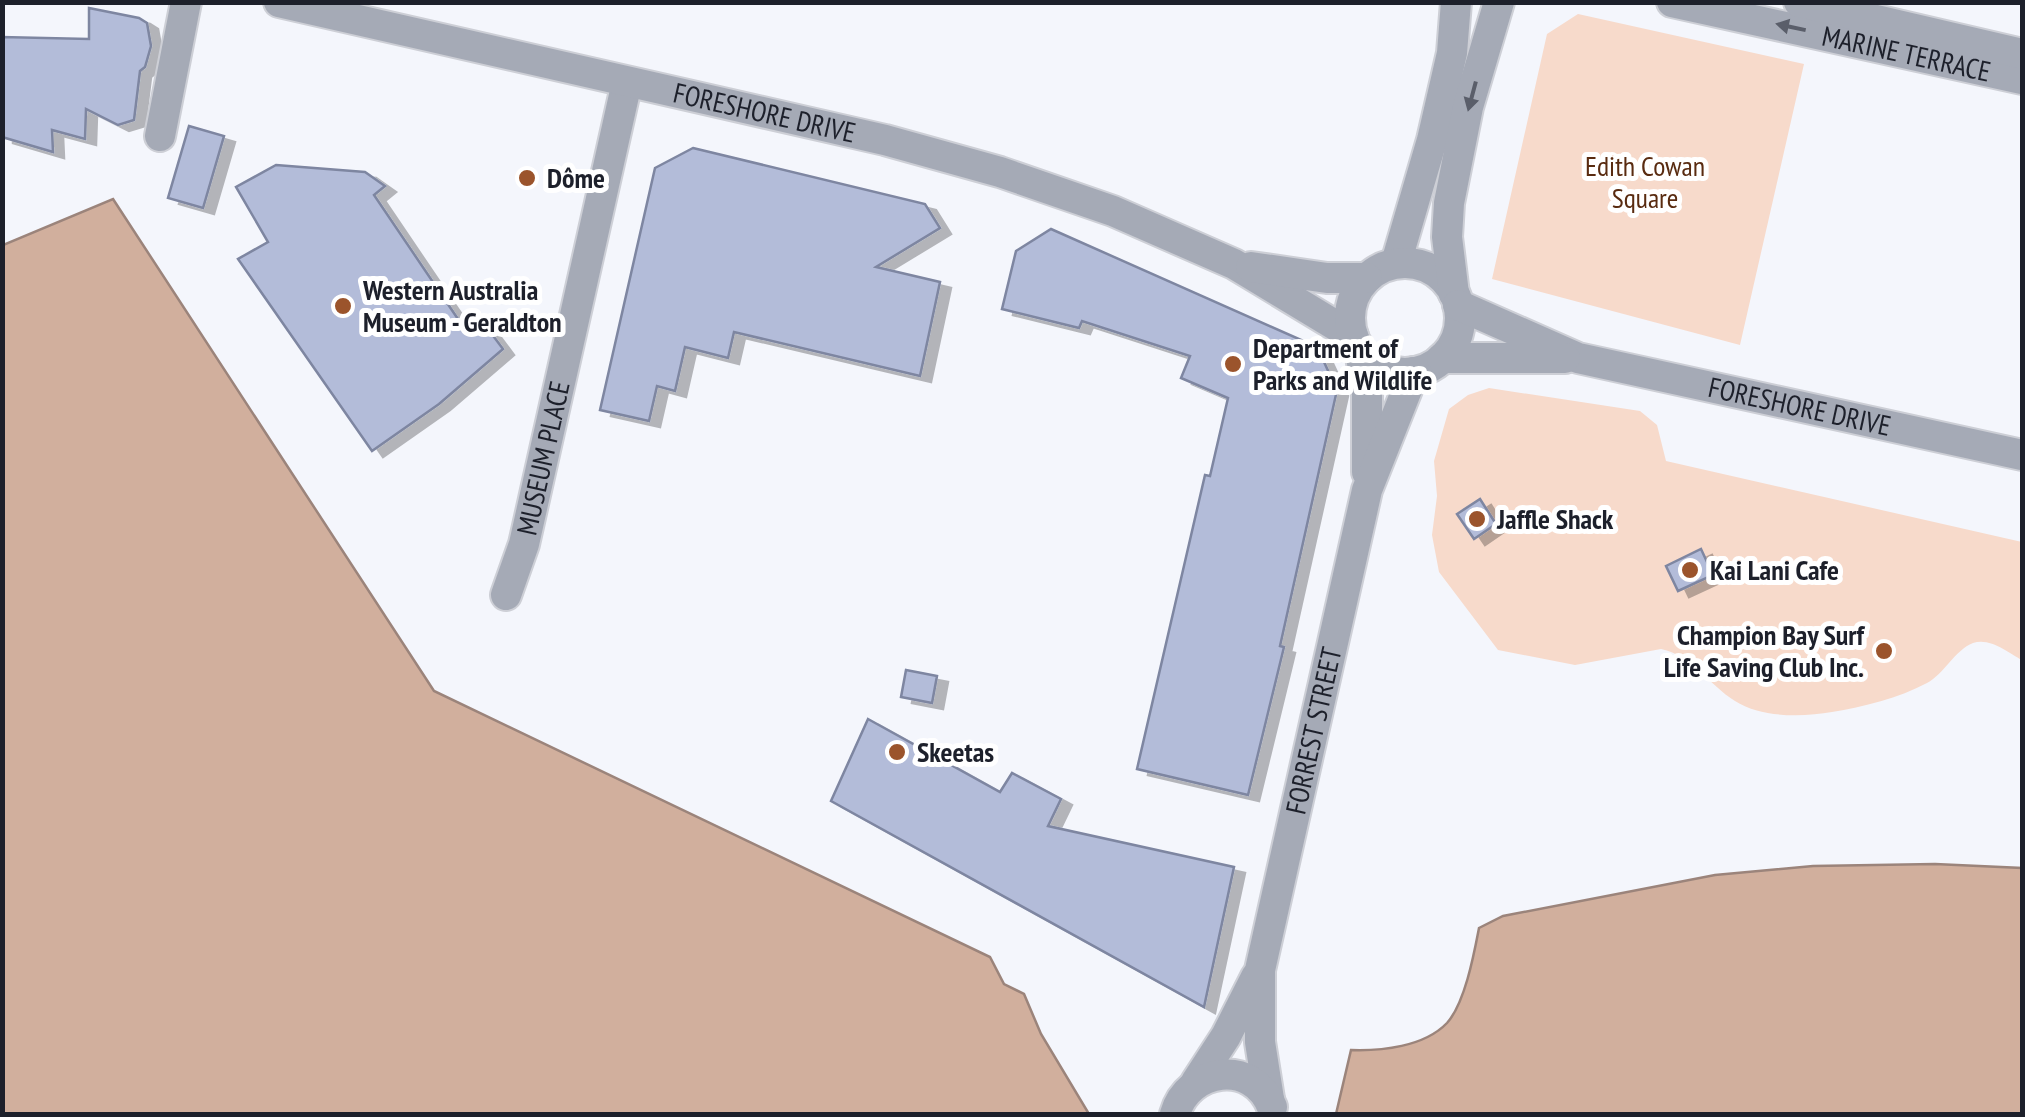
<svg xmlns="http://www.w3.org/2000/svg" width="2025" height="1117" font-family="'PT Sans Narrow',sans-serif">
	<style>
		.green { fill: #f7dacb }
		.water { fill: #d1af9d; stroke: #9b847b; stroke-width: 2.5 }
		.building { fill: #b3bcd9; stroke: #7e86a1; stroke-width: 2.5; filter: url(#shadow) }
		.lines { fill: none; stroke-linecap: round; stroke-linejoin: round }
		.minor-casing { stroke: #cdcfd6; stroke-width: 34 }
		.tertiary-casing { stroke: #cdcfd6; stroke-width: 34 }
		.minor { stroke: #a5aab6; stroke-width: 30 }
		.tertiary { stroke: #a5aab6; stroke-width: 30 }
		.oneway { fill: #5a5e6a }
		.poi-dot { fill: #9b542c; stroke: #fff; stroke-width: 4 }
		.labels { text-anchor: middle; stroke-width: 10; stroke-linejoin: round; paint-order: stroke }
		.street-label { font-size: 28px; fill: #1d202b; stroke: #fff }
		.park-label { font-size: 28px; fill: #592b10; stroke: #fff }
		.poi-label { font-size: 28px; font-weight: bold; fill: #1d202b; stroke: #fff; text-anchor: start }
	</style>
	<defs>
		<filter id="shadow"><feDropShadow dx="11" dy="6" stdDeviation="0" flood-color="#0004"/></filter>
	</defs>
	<rect width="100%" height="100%" fill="#f4f6fc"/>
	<!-- green -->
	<path class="green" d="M1578,14L1804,64L1740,345L1492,279L1547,34Z
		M1489,388L1640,411L1657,425L1666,461L2022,542V660C2009,653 1990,637 1973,643C1955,650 1944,674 1927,683C1899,698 1863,707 1832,712C1803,717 1761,718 1735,701C1709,685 1693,656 1661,649L1575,665L1498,650L1439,572L1432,535L1437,496L1434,461L1449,409L1468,395Z"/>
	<!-- water -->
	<path class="water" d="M113,199L434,691L990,957L1004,984L1024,994L1041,1034L1089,1114H3V245Z
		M1935,864L2022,868V1114H1336L1351,1050C1381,1051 1424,1047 1447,1023C1465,1003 1474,954 1479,928L1503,916L1715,875L1813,866Z"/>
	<!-- building -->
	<path class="building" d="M89,8L139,18L147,23L151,46L145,67L140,71L134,120L118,125L86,109L85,139L52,130L53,152L2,137V37L89,39Z
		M189,126L224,136L203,208L168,198Z
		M693,148L925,204L940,228L876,267L940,282L920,376L734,332L728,358L685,347L675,391L657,386L649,421L600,410L655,168Z
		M276,165L365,172L385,186L374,195L460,322L476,313L503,349L439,404L372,451L238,259L268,242L236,187Z
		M1051,229L1317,347L1337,390L1280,646L1284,647L1248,795L1137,769L1205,475L1210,476L1228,398L1181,378L1190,356L1082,321L1079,328L1002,309L1016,251Z
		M1480,499L1496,524L1474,539L1457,514Z
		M1701,549L1713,575L1678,591L1666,566Z
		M906,670L937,676L932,703L901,697Z
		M868,719L1000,792L1012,773L1061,799L1048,826L1234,867L1204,1007L831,801Z"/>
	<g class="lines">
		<!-- minor casing -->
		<g class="minor-casing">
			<g id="minor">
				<path d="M160,136L186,2"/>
				<path d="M1360,350L1367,394V472"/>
				<path id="s1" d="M506,595L524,544L627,82"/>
				<path d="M1196,1082L1226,1036L1256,977"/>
				<path id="s2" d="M1269,1099L1260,1042V970L1367,490L1414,372"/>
				<path d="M1175,1114C1188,1068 1253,1058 1272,1107"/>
			</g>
		</g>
		<!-- tertiary casing -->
		<g class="tertiary-casing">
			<g id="tertiary">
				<path id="s3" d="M279,2L885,140L1000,172L1113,211L1234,264L1353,336"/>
				<path id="s4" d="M1672,2L2022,79"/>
				<path d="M1799,2L2022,54"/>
				<path d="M1396,263L1432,140L1452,53L1456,2"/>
				<circle cx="1405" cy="318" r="55"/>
				<path d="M1251,267L1327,278H1367"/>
				<path d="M1454,294L1447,237L1449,203L1468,107L1499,2"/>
				<path id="s5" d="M1458,305L1578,358L2022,455"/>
				<path d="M1442,358H1565"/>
			</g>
		</g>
		<!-- minor -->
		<use href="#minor" class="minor"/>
		<!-- tertiary -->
		<use href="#tertiary" class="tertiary"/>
	</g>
	<!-- one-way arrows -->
	<defs><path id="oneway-solid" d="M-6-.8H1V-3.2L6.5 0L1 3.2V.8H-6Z" transform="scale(2.5)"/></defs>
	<g class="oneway">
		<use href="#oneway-solid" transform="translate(1791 27) rotate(-168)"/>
		<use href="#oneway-solid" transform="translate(1472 96) rotate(105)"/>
	</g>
	<!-- markers -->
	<g class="poi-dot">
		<circle cx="527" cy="178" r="10"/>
		<circle cx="343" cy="306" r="10"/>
		<circle cx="1233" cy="364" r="10"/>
		<circle cx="1477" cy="519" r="10"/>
		<circle cx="1690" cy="570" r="10"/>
		<circle cx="1884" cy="651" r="10"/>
		<circle cx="897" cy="752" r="10"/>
	</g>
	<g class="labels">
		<!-- street labels -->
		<g class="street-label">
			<text dy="10" stroke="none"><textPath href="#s4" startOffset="240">MARINE TERRACE</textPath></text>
			<text dy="10" stroke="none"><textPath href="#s3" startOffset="498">FORESHORE DRIVE</textPath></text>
			<text dy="10" stroke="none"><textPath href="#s5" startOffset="358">FORESHORE DRIVE</textPath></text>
			<text dy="10" stroke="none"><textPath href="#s1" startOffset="142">MUSEUM PLACE</textPath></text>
			<text dy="10" stroke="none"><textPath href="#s2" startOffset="375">FORREST STREET</textPath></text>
		</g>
		<!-- park labels -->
		<g class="park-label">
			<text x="1645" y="176">Edith Cowan<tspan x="1645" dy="32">Square</tspan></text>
		</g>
		<!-- poi labels -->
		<g class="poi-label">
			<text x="547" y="188">Dôme</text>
			<text x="363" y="300">Western Australia<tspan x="363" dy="32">Museum - Geraldton</tspan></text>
			<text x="1253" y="358">Department of<tspan x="1253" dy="32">Parks and Wildlife</tspan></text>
			<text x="1497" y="529">Jaffle Shack</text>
			<text x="1710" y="580">Kai Lani Cafe</text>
			<text x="1864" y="645" text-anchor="end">Champion Bay Surf<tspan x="1864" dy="32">Life Saving Club Inc.</tspan></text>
			<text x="917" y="762">Skeetas</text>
		</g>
	</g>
	<!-- border -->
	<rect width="2025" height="1117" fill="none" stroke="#1d202b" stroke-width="10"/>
</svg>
